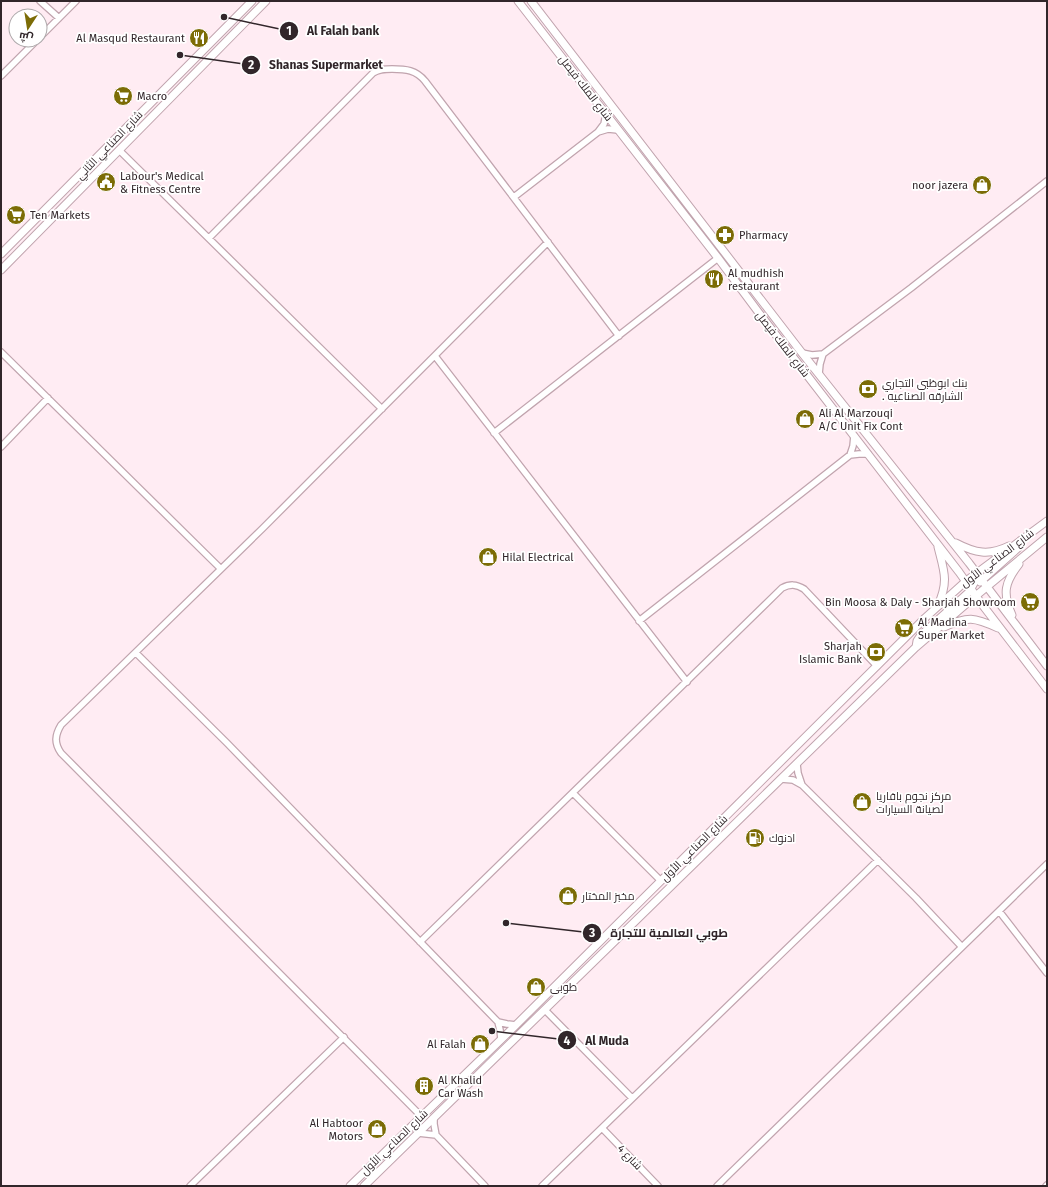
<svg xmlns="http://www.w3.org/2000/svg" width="1048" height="1187" font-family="'Fira Sans',Cairo,sans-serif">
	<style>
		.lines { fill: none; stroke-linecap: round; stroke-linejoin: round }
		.minor-casing { stroke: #c1a4ae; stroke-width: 8 }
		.major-casing { stroke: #c1a4ae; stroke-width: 9 }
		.minor { stroke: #fff; stroke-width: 5.5 }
		.major { stroke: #fff; stroke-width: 7 }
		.labels { text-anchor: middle; stroke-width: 3.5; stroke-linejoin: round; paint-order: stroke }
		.poi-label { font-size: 11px; fill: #31262a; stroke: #fff; text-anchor: start }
		.street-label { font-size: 11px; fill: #31262a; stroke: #fff }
		.leader { fill: none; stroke: #31262a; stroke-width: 1.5 }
		.callout-dot { fill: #31262a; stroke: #fff; stroke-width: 1.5 }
		.mark-label { font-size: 12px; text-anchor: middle; font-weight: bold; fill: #fff }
		.callout-label { font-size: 12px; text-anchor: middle; font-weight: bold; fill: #31262a; stroke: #fff; stroke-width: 3.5; stroke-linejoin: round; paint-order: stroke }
	</style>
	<rect width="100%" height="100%" fill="#ffecf3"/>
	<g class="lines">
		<!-- minor casing -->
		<g class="minor-casing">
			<path id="minor" d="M40,1L59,18
				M40,37L76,1
				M1,76L37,40
				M598,132L608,129L618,130
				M119,150L382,409
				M514,197L598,132L604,124L606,114
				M209,238L373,73C379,69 385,69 392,69C406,69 416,70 425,81L619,336
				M1,352L221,569
				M802,353L812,355L823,354L911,288L1047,181
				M435,356L687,682
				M819,374L820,364L823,354
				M494,433L718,258
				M1,447L48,398
				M850,455L853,446L854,436
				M639,621L850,455L859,454H868
				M136,653L227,743L498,1022L507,1024L516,1025
				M797,764L798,773L802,785
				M781,779L793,780L802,785L916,898L962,947
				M573,793L661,881
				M999,911L1047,973
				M420,942L782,588C790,584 796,584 804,589L877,666
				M545,1010L632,1098
				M498,1022L500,1030L501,1039
				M421,1116L61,753C54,743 55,735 61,725L263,528L548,242
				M434,1118V1124L436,1135L485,1186
				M602,1128L658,1186
				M418,1133L436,1135
				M190,1186L344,1037
				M542,1186L878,860
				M717,1186L1047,864
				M1046,1186L1047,1185"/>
		</g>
		<!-- major casing -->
		<g class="major-casing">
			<path id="major" d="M518,1L718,258L759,313L959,572L981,603L1047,689
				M531,1L802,353L969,563L1047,666
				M1,254L252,1
				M1,270L266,1
				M956,543C975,553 989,556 1009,546
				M938,547C944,571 949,581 938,605
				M980,582L1018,548
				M1012,615C1002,593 1005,582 1019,564
				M944,627C968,616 974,617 998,628
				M916,647L917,641L921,635L969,592L974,583L977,573
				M350,1186L516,1025L925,618L966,581L1047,521
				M364,1186L916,647L966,604L1047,537"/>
		</g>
		<!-- minor -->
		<use href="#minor" class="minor"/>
		<!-- major -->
		<use href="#major" class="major"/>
	</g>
	<!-- icons -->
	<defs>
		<g id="restaurant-disc" transform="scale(1)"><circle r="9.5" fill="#7c6c06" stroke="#fff"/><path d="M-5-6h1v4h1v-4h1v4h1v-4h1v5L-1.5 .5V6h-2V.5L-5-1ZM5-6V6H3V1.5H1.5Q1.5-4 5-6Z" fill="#fff"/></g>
		<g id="supermarket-disc" transform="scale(1)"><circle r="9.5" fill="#7c6c06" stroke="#fff"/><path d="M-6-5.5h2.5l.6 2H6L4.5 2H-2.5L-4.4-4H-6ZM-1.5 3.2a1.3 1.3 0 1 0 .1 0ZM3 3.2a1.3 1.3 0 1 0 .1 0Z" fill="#fff"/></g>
		<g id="civic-disc" transform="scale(1)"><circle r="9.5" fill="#7c6c06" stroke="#fff"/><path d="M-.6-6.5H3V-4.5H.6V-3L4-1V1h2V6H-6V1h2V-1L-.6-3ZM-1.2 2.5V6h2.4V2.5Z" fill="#fff"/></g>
		<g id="shop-disc" transform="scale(1)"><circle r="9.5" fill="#7c6c06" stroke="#fff"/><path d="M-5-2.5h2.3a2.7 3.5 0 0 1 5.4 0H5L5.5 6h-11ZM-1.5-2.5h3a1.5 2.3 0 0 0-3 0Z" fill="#fff"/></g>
		<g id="pharmacy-disc" transform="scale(1)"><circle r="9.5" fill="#7c6c06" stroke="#fff"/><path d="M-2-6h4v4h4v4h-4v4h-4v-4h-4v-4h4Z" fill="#fff"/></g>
		<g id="bank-disc" transform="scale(1)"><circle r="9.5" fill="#7c6c06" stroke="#fff"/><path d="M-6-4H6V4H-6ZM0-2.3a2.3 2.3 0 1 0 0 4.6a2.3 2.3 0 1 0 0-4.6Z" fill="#fff"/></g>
		<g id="fuel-disc" transform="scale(1)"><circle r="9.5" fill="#7c6c06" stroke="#fff"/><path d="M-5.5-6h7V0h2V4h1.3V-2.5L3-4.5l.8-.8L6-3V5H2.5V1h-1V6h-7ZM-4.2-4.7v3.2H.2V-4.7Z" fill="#fff"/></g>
		<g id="building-disc" transform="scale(1)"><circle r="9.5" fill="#7c6c06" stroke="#fff"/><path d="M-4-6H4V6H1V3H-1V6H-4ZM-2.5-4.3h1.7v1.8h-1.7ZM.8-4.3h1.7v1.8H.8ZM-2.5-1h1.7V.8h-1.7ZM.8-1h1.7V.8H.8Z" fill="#fff"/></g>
	</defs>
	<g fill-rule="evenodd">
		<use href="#restaurant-disc" x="199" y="38"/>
		<use href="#supermarket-disc" x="123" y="96"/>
		<use href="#civic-disc" x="106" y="182"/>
		<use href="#shop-disc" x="982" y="185"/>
		<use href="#supermarket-disc" x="16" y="215"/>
		<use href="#pharmacy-disc" x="725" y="235"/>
		<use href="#restaurant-disc" x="714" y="279"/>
		<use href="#bank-disc" x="868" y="389"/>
		<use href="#shop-disc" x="805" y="419"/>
		<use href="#shop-disc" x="488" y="557"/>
		<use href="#supermarket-disc" x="1030" y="602"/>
		<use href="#supermarket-disc" x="904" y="628"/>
		<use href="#bank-disc" x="876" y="652"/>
		<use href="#shop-disc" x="862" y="802"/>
		<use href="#fuel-disc" x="755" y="838"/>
		<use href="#shop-disc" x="568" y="896"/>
		<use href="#shop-disc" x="536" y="987"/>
		<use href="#shop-disc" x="480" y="1044"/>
		<use href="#building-disc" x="424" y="1086"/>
		<use href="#shop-disc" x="377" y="1129"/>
	</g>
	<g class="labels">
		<!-- poi labels -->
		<g class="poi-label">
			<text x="185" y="42" text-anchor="end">Al Masqud Restaurant</text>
			<text x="137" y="100">Macro</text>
			<text x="120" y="180">Labour's Medical<tspan x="120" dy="13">&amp; Fitness Centre</tspan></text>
			<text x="968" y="189" text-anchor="end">noor jazera</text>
			<text x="30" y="219">Ten Markets</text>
			<text x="739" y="239">Pharmacy</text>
			<text x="728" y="277">Al mudhish<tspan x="728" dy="13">restaurant</tspan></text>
			<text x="882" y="387">بنك ابوظبي التجاري<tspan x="882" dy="13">. الشارقه الصناعيه</tspan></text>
			<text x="819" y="417">Ali Al Marzouqi<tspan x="819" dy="13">A/C Unit Fix Cont</tspan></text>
			<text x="502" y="561">Hilal Electrical</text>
			<text x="1016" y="606" text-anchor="end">Bin Moosa &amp; Daly - Sharjah Showroom</text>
			<text x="918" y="626">Al Madina<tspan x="918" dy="13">Super Market</tspan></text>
			<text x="862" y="650" text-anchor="end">Sharjah<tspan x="862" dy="13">Islamic Bank</tspan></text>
			<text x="876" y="800">مركز نجوم بافاريا<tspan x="876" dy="13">لصيانة السيارات</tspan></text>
			<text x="769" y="842">ادنوك</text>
			<text x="582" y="900">مخبز المختار</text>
			<text x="550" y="991">طوبى</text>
			<text x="466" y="1048" text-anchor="end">Al Falah</text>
			<text x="438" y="1084">Al Khalid<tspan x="438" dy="13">Car Wash</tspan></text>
			<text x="363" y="1127" text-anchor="end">Al Habtoor<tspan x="363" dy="13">Motors</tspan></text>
		</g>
		<!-- street labels -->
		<g class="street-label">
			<text transform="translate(586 88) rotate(52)" y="4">شارع الملك فيصل</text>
			<text transform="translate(109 145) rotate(-46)" y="4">شارع الصناعي الثاني</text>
			<text transform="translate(783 344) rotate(52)" y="4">شارع الملك فيصل</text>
			<text transform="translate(997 558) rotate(-37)" y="4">شارع الصناعي الأول</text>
			<text transform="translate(694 848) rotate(-45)" y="4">شارع الصناعي الأول</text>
			<text transform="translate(394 1142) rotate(-44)" y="4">شارع الصناعي الأول</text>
			<text transform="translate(630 1157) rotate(46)" y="4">شارع 4</text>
		</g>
	</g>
	<!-- callouts -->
	<path class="leader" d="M224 17L289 31M180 55L251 65M506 923L592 933M492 1031L567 1040"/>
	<g class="callout-dot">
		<circle cx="224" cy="17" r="4"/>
		<circle cx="180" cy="55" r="4"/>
		<circle cx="506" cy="923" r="4"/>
		<circle cx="492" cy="1031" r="4"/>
		<circle cx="289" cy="31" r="10"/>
		<circle cx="251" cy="65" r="10"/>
		<circle cx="592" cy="933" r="10"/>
		<circle cx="567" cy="1040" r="10"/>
	</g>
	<g class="mark-label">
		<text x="289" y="35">1</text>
		<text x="251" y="69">2</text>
		<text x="592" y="937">3</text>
		<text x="567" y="1045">4</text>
	</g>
	<g class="callout-label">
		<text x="343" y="35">Al Falah bank</text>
		<text x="326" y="69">Shanas Supermarket</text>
		<text x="669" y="937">طوبي العالمية للتجارة</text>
		<text x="607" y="1045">Al Muda</text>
	</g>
	<!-- border -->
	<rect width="1048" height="1187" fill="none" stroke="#31262a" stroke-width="4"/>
	<!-- north arrow -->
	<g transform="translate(28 28) rotate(192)"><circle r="19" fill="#ffffff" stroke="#ada8aa"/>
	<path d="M0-3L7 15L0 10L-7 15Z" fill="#7c6c06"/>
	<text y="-6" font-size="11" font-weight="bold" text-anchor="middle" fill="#31262a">ش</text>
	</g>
</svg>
